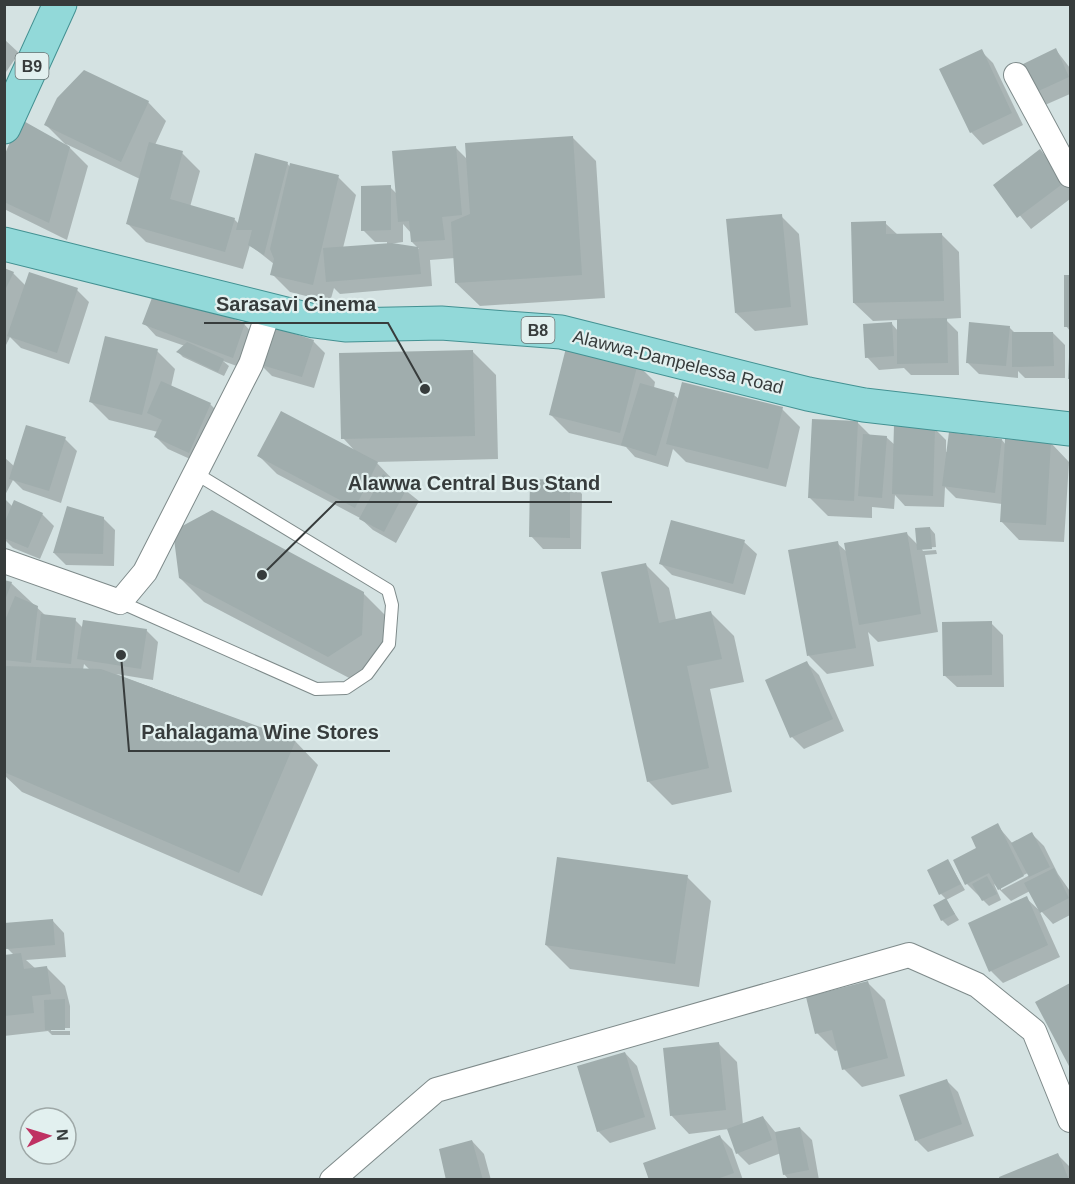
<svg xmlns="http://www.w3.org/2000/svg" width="1075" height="1184" font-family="Helvetica,sans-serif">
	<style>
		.shadow { fill: #0003; fill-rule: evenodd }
		.building { fill: #a0adad }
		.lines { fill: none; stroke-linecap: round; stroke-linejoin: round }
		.lane-casing { stroke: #7e8a8a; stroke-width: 14 }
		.street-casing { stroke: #7e8a8a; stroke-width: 26 }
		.primary-casing { stroke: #439192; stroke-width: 35 }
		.lane { stroke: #fff; stroke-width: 12 }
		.street { stroke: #fff; stroke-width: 24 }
		.primary { stroke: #92d9d9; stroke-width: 33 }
		.labels { text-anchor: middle; stroke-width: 4.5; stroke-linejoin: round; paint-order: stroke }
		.shield { fill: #e2f0ef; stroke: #6a7272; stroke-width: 1.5 }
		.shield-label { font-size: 16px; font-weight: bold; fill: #373c3c }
		.street-label { font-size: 18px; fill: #373c3c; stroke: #e2f0ef }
		.leader { fill: none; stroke: #373c3c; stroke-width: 2 }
		.callout-dot { fill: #373c3c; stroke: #e2f0ef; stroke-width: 2 }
		.callout-label { font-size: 20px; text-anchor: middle; font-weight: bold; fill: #373c3c; stroke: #e2f0ef; stroke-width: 4.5; stroke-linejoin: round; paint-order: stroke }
	</style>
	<rect width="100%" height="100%" fill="#d4e2e2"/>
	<!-- shadow -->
	<path class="shadow" d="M4,39L19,53L4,75Z
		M1056,50L1070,68V94L1045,105L1033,93Z
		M981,51L993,63L1023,125L983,145L971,132Z
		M148,102L166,121L155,145L182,153L200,171L190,207L234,219L239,224L287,163L290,167L338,177L356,195L343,248L387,245V242H375L363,230L390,187L397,194L456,148L468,160L573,138L596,161L605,298L480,306L456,283L455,258L430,260L432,286L340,294L334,288L330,302L290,292L272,274L274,264L250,245L243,269L146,242L128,224L140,179L66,144L88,166L67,240L4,209V160L66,145L46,125ZM403,224L411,233L412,242L419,249L389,244L403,242Z
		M1040,151L1070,187V199L1031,229L995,185Z
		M781,216L799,234L808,325L755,331L736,313Z
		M885,223L898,235L941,234L959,252L961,318L945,319L958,332L959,375H911L904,368L879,370L867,357L892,324L898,331V320L873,321L854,303Z
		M4,269L13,273L26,286L77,290L89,302L69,364L21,348L10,337L4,349Z
		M1066,276H1070V331L1066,326Z
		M144,323L244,324L256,337L245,369L223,361L229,366L224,376L183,357L178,352L185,346L156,336Z
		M1009,327L1016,334L1053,333L1065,345V378H1025L1018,371V378L979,374L967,362Z
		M313,341L325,353L314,388L272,376L260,364Z
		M157,351L175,369L171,387L210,404L222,416L201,464L168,449L156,437L158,432L109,420L91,402Z
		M473,352L496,375L498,459L376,462L395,482L419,501L396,543L373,530L360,518L277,474L259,456L355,451L343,438Z
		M637,364L655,382L654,388L674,395L679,399L782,409L800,427L786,487L686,462L673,449L668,467L635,457L626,447L569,433L551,415Z
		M857,422L871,436L886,437L895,445L934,428L946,440V452L1002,440L1006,445L1051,443L1069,462L1064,542L1019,540L1001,521L1002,504L956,498L945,487L944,507L905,506L895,495L894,509L872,507V518L828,516L810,498Z
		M65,439L77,451L61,503L23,490L13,480L4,497V457L15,467Z
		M570,481L582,494L581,549H543L531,536Z
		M4,498L13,507L42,514L54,526L40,559L13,548L6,541L4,545Z
		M103,518L115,530L114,566L66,565L54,553Z
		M930,528L935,534L936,547L921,548L923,551L936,550L937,554L925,555L938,632L878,642L868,632L874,666L827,674L809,656L837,543L848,553L906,533L918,545Z
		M744,542L757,554L745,595L672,575L660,563Z
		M645,564L669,588L676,620L711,613L734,636L744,682L710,689L732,792L672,805L648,781Z
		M180,578L363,593L387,617L385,659L353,680L204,602Z
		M4,581L11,583L46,616L75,620L83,628L146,630L158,642L153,680L116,674L295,741L318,765L262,896L22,792L4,775ZM84,664L90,670H83Z
		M991,623L1003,635L1004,687H957L944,675Z
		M807,663L819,675L844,731L804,749L792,737Z
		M997,825L1013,844L1032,834L1044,846L1058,874L1070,891V915L1053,924L1041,911L1030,891L1011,901L994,884L1001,900L989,906L967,884L978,848ZM1030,872L1032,874L1001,890V886Z
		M948,861L965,890L946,900L959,920L948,926L942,920L946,899L941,894Z
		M687,877L711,901L699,987L570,969L546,945Z
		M1026,898L1039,910L1060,957L1003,983L991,971Z
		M52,920L64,933L66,957L26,960L36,969L47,968L65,986L70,1006V1028H51V1031H70V1035H52L48,1031L4,1036V956L14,955L7,948Z
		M867,982L885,1000L905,1076L862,1087L844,1069L839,1050L835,1051L817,1033Z
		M1070,985V1066L1037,1003Z
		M719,1044L737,1062L743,1125L763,1117L776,1133L800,1128L812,1140L819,1180H789L784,1174L781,1153L749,1165L737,1153L729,1129L689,1134L671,1115Z
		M625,1053L637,1066L656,1129L610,1143L598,1131Z
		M946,1080L958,1092L974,1136L928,1152L916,1140Z
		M720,1137L732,1149L743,1180H650Z
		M472,1141L484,1154L491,1180H448Z
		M1058,1155L1070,1167V1180H1002Z"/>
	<!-- building -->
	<path class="building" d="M1056,48L1069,77L1032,94L1019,66Z
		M982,49L1012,113L970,133L939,69Z
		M84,70L149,101L121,162L44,125L57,98Z
		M20,119L70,147L49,223L4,202V156Z
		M573,136L582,275L455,283L451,222L470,214L465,143Z
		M149,142L183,151L170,199L235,218L225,252L126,224Z
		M456,146L462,215L442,217L445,240L411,242L409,221L398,222L392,151Z
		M1040,149L1065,182L1017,218L993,185Z
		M255,153L288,162L264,255L248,245L252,230H236Z
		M290,163L339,175L313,285L270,275L274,259L270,249Z
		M391,185V230L361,231V186Z
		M782,214L791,307L735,313L726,219Z
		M886,221V234L942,233L944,301L853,303L851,222Z
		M392,243L418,247L421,274L326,282L323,248Z
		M4,268L14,272L4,292Z
		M29,272L78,288L57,353L7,336Z
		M1064,275H1070V327H1064Z
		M155,290L245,323L233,358L142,324Z
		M947,318L948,363L897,364V319Z
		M892,322L894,356L865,358L863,324Z
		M969,322L1010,326L1006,366L966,363Z
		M270,326L314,340L302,377L258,364Z
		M1012,332H1053L1054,366L1012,367Z
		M105,336L158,349L142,415L89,402Z
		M187,342L224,359L218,372L176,352Z
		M567,344L638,363L620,433L549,415Z
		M473,350L475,436L341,439L339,353Z
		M1069,357H1070V379H1068Z
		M161,381L211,403L189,453L154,437L162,420L147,413Z
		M682,382L783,407L768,469L666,444Z
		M640,383L675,393L656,456L621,445Z
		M281,411L378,462L355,508L257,456Z
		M812,419L858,421L854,501L808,498Z
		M26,425L66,437L49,491L9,479Z
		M894,425L935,427L933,496L892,494Z
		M949,432L1002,439L995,493L942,486Z
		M863,434L887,436L882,498L858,496Z
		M1005,439L1051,442L1046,525L1000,522Z
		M383,474L407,488L384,532L359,519Z
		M530,479L570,480V538L529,537Z
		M14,500L43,513L28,548L4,538V524Z
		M67,506L104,517L103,554L53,553Z
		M212,510L364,592L362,635L328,657L179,578L173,531Z
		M671,520L745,540L733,584L659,564Z
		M930,527L932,549L917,550L915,528Z
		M907,532L921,614L859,625L844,543Z
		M838,541L856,648L807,656L788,550Z
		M646,563L659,623L711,611L722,659L687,666L709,768L647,782L601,572Z
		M4,580L12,582L5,600H4Z
		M15,596L38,606L31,663L4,660V623Z
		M41,614L76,618L71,664L36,660Z
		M83,620L147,629L141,669L77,659Z
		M992,621V675L943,676L942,622Z
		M807,661L833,719L790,738L765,680Z
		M4,666L101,669L296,740L239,873L4,772Z
		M998,823L1024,876L998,890L989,873L965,885L953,860L976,848L971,837Z
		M1032,832L1050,867L1029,877L1011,843Z
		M557,857L688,875L675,964L545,945Z
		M948,859L961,884L939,895L927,870Z
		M1054,868L1069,898L1040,913L1024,883Z
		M987,876L997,894L982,901L972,884Z
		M1027,896L1048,945L989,972L968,923Z
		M946,898L955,914L941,921L933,905Z
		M53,919L55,945L6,949L4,923Z
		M21,953L24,969L47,966L51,994L32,996L34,1013L4,1016V955Z
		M868,981L888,1058L842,1070L832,1030L815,1034L806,997Z
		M1070,983V1065L1069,1066L1035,1002Z
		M65,999V1030H45L44,1000Z
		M719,1042L726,1110L670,1116L663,1048Z
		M625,1052L645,1117L597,1132L577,1066Z
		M947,1079L962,1124L915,1141L899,1095Z
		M763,1116L772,1140L736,1154L727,1129Z
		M800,1127L809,1170L783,1175L775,1132Z
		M720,1135L734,1173L714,1180H649L643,1163Z
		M472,1140L483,1180H446L439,1149Z
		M1058,1153L1069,1180H1000L999,1177Z"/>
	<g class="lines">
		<!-- lane casing -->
		<g class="lane-casing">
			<path id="lane" d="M120,602L316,689L346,688L367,674L389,644L392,605L388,590L195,473"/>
		</g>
		<!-- street casing -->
		<g class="street-casing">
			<path id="street" d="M1016,75L1070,175
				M4,561L120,602L145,572L251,364L269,310
				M332,1180L436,1090L909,955L977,985L1034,1031L1070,1120"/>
		</g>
		<!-- primary casing -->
		<g class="primary-casing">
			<path id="primary" d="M4,127L60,4
				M4,244L314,321L345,325L441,323L561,332L808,394L864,405L1070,429"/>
		</g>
		<!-- lane -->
		<use href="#lane" class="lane"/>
		<!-- street -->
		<use href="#street" class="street"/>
		<!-- primary -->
		<use href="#primary" class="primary"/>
	</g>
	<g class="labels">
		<!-- shield labels -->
		<g class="shield">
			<rect x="15.5" y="53" width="33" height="26" rx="4.5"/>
			<rect x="521.5" y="317" width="33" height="26" rx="4.5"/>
		</g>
		<g class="shield-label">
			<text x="32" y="72">B9</text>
			<text x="538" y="336">B8</text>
		</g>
		<!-- street labels -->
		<g class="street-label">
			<text transform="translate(678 362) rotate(14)" y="6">Alawwa-Dampelessa Road</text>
		</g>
	</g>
	<!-- callouts -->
	<path class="leader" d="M425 389L388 323H204M262 575L336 502H612M121 655L129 751H390"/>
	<g class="callout-dot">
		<circle cx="425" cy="389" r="6"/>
		<circle cx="262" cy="575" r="6"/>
		<circle cx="121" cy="655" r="6"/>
	</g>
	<g class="callout-label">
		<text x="296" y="311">Sarasavi Cinema</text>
		<text x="474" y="490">Alawwa Central Bus Stand</text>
		<text x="260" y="739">Pahalagama Wine Stores</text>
	</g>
	<!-- border -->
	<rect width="1075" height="1184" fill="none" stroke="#373c3c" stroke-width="12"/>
	<!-- north arrow -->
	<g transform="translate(48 1136) rotate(86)"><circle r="28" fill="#e2f0ef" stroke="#9ea8a7" stroke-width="1.5"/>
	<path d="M0-4.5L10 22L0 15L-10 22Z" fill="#bf3162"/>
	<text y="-9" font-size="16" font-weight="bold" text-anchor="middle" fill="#373c3c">N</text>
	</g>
</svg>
